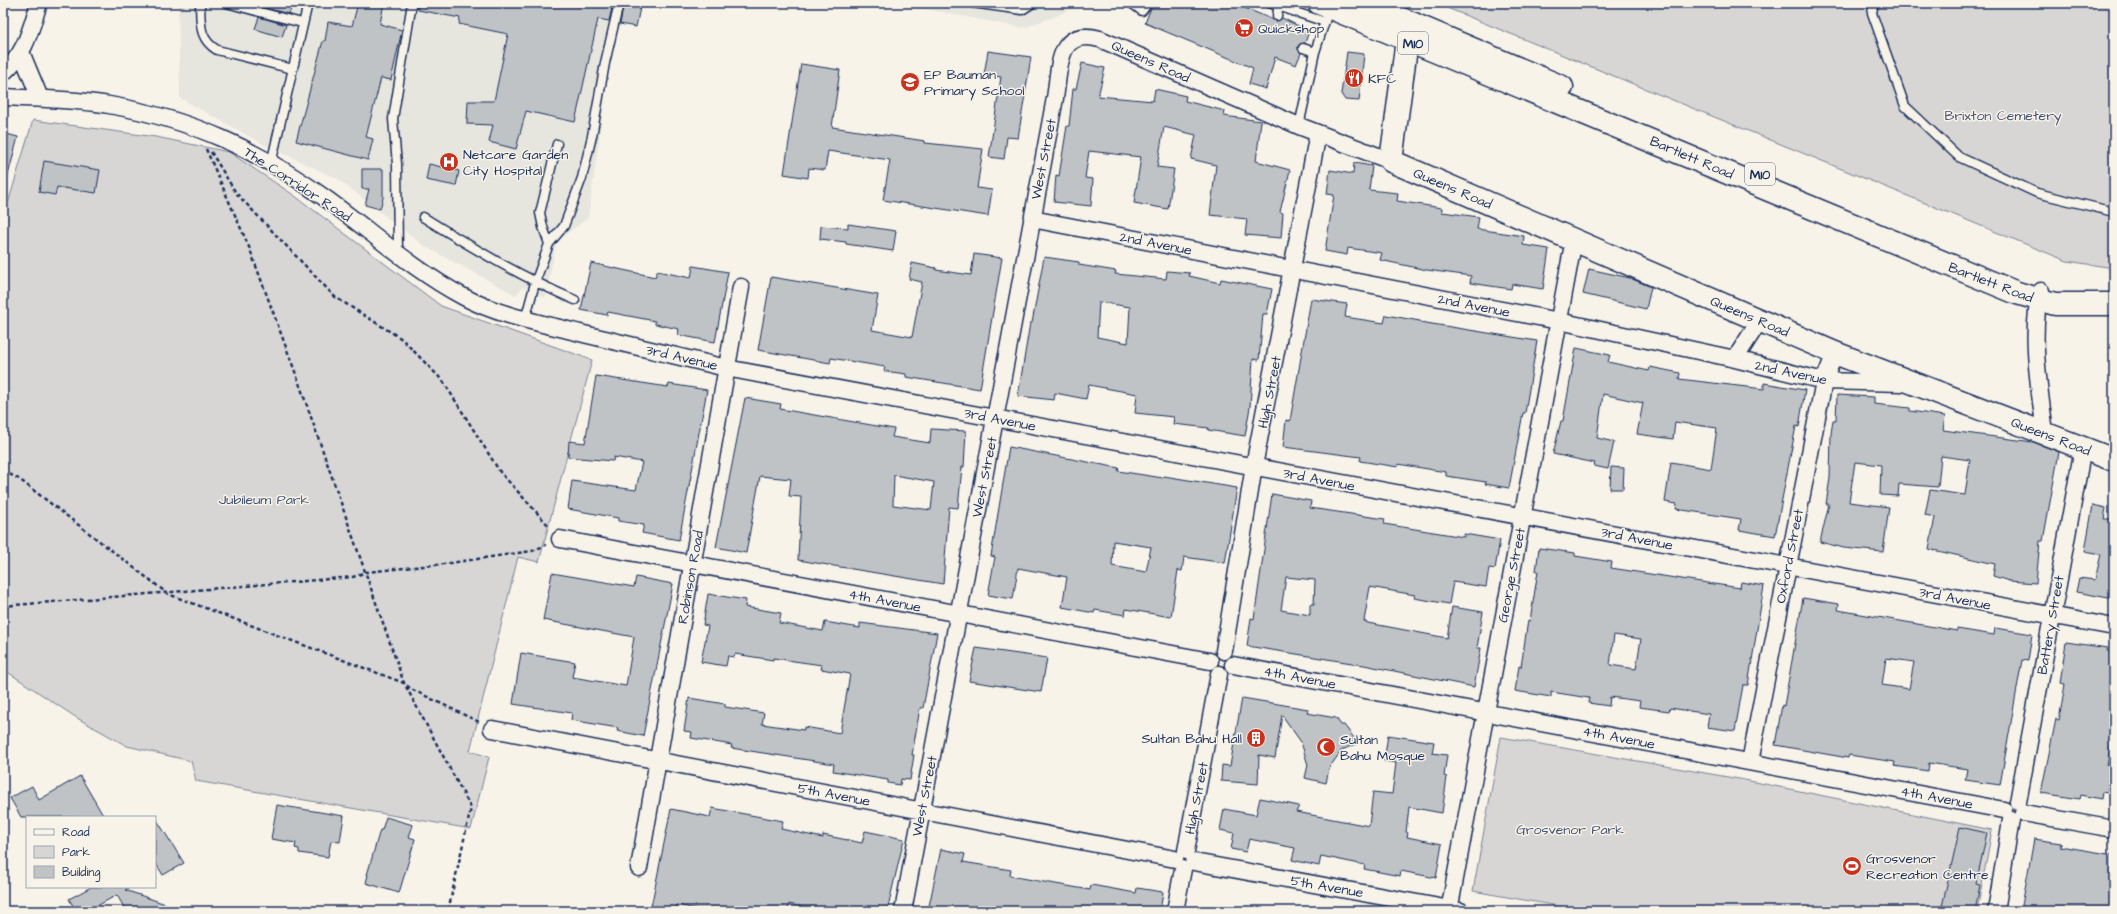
<svg xmlns="http://www.w3.org/2000/svg" width="2117" height="914" font-family="'Architects Daughter',sans-serif">
	<style>
		.built { fill: #e6e5de }
		.green { fill: #d7d6d4; stroke: #798299 }
		.building { fill: #c0c3c5; stroke: #1b2f5e; fill-rule: evenodd }
		.lines { fill: none; stroke-linecap: round; stroke-linejoin: round }
		.service-casing { stroke: #1b2f5e; stroke-width: 11 }
		.minor-casing { stroke: #1b2f5e; stroke-width: 19 }
		.secondary-casing { stroke: #1b2f5e; stroke-width: 25 }
		.primary-casing { stroke: #1b2f5e; stroke-width: 25 }
		.path { stroke: #1b2f5e; stroke-width: 2.5; stroke-dasharray: 4 3; stroke-linecap: butt }
		.service { stroke: #f7f3e8; stroke-width: 8 }
		.minor { stroke: #f7f3e8; stroke-width: 16 }
		.secondary { stroke: #f7f3e8; stroke-width: 22 }
		.primary { stroke: #f7f3e8; stroke-width: 22 }
		.labels { text-anchor: middle; stroke-width: 3; stroke-linejoin: round; paint-order: stroke }
		.shield { fill: #f7f3e8; stroke: #5d6a87; stroke-width: 1 }
		.shield-label { font-size: 13px; font-weight: bold; fill: #1b2f5e }
		.poi-label { font-size: 14px; fill: #1b2f5e; stroke: #f7f3e8; text-anchor: start }
		.street-label { font-size: 14px; fill: #1b2f5e; stroke: #f7f3e8 }
		.park-label { font-size: 14px; fill: #415076; stroke: #f7f3e8 }
	</style>
	<rect width="100%" height="100%" fill="#f7f3e8"/>
	<filter id="ink" filterUnits="userSpaceOnUse"><feTurbulence type="fractalNoise" baseFrequency=".025" numOctaves="2"/><feDisplacementMap in="SourceGraphic" scale="8" xChannelSelector="R" yChannelSelector="G"/><feConvolveMatrix kernelMatrix="1 2 1 2 8 2 1 2 1" color-interpolation-filters="sRGB"/></filter>
	<g filter="url(#ink)">
		<!-- built -->
		<path class="built" d="M178,3H624L609,68L588,218L561,238L556,244L545,298L523,287L516,295L424,246L338,179L267,146L180,98Z
			M895,3H1083L1056,16L1023,28Z"/>
		<!-- green -->
		<path class="green" d="M1435,3H2114V268L2067,261Z
			M33,120L156,137L229,152L295,196L441,306L592,360L539,562L518,557L470,751L489,757L471,829L196,781L191,761L127,746L77,718L3,669V220Z
			M1501,737L1745,780L1992,830L1977,911H1586L1473,891Z"/>
		<!-- building -->
		<path class="building" d="M263,3H293L289,14L262,7Z
			M358,3H384L380,24L402,30L391,80L381,78L366,137L373,139L368,160L296,141L323,41H325L328,22L352,26Z
			M418,3H613L609,21L598,19L575,122L526,111L516,149L489,142L493,125L467,124L468,101H494L508,34L459,24L460,18L418,10Z
			M624,3H641L636,27L620,24Z
			M1153,3H1233L1276,21L1282,18L1309,31L1305,43L1298,46V49L1301,53L1296,65L1275,57L1266,89L1249,84L1253,68L1145,23Z
			M259,17L286,25L282,37L255,29Z
			M988,51L1031,57L1018,138L1007,137L1004,159L989,157L1001,77L984,75Z
			M1347,52L1364,54L1359,101L1345,100L1341,94Z
			M1082,63L1105,68L1098,96L1153,101L1155,89L1186,96L1185,101L1225,111L1224,116L1261,121L1256,161L1290,170L1280,212L1283,213L1281,238L1245,235L1247,219L1210,215L1216,165L1191,159L1196,135L1164,127L1157,167L1174,169L1168,209L1134,203L1141,157L1089,151L1085,178L1093,179L1091,206L1054,202L1056,175L1059,176L1067,126H1069L1073,89H1076Z
			M801,64L840,70L832,127L925,141V143L983,149L977,188L992,190L988,216L883,200L890,160L828,151L825,170L809,168L808,178L784,174Z
			M3,133L18,137L7,179H3Z
			M44,161L100,170L96,193L57,187L55,195L39,192Z
			M1354,163L1372,166L1369,190L1398,193L1397,201L1442,208V212L1479,217L1477,229L1524,236L1523,245L1549,249L1543,289L1512,284L1511,289L1470,283L1471,276L1427,270L1380,260L1382,253L1348,248L1347,255L1325,251L1334,195L1327,194L1330,170L1353,174Z
			M429,164L459,171L456,186L426,180Z
			M362,169H383V198L380,209L365,205L369,189H362Z
			M848,224L896,231L893,251L846,244V242L820,239L821,226L848,228Z
			M974,254L1002,258L980,389L906,377V374L884,371L885,367L831,358L830,363L758,350L771,277L878,295L872,330L912,337L922,282L909,279L912,263L936,268V270L971,275Z
			M1044,257L1079,262V265L1116,271L1115,274L1166,279L1167,271L1190,273L1189,276L1220,283L1221,279L1272,289L1267,314H1263L1259,360L1253,359L1250,407L1245,436L1208,430L1209,428L1173,424L1174,417L1135,413L1137,394L1089,385L1086,399L1055,393L1054,400L1018,396L1030,323H1032ZM1099,302L1130,307L1128,343L1097,337Z
			M591,263L655,277L657,271L691,278L693,266L728,272L715,342L678,335L679,329L655,324V321L608,312L607,315L581,310Z
			M1589,269L1630,278L1651,287L1646,309L1583,294Z
			M1311,299L1347,304L1345,317L1384,323L1386,315L1420,321V322L1537,341L1525,413H1523L1509,488L1485,484L1486,482L1446,476V472L1398,464V467L1360,461L1361,457L1283,447L1286,420L1290,421Z
			M1576,348L1610,355L1608,362L1649,371L1650,367L1680,373L1679,379L1764,389V383L1805,390L1799,427L1796,426L1775,536L1739,530L1741,519L1676,509L1677,504L1665,502L1671,462L1711,469L1717,428L1675,422L1673,439L1637,434L1643,403L1603,394L1597,438L1614,442L1608,469L1594,466L1595,463L1553,454L1561,421H1563Z
			M596,376L668,387L669,384L707,390L679,540L642,533L644,525L618,521V518L568,509L572,481L636,490L642,462L614,457L613,461L568,457L569,441L585,443Z
			M1837,395L1874,397V404L1910,408V411L1945,416L1943,430L2033,442L2059,452L2043,541H2040L2036,583L2009,581L1993,576L1995,564L1929,549L1935,517L1925,515L1930,490L1965,495L1970,460L1941,456L1938,487L1899,484L1898,496L1880,495L1881,465L1855,462L1849,502L1889,507L1883,552L1844,548L1820,542L1829,504H1826L1830,478L1831,434L1833,420H1836Z
			M745,398L781,404L780,409L894,429L892,437L930,443L931,429L966,431L964,467H962L958,508L949,507L943,584L798,560L801,497L789,496L791,479L760,476L746,553L716,547ZM894,475L934,482L931,510L893,505Z
			M1009,447L1119,468L1118,471L1163,478L1164,476L1237,488L1225,563L1184,557L1182,571L1178,570L1171,617L1126,609L1125,615L1095,610L1094,613L1062,607L1067,577L1018,568L1013,599L988,595L995,557L991,556ZM1113,541L1151,547L1146,572L1112,566Z
			M1611,467L1624,468L1623,489H1610Z
			M1272,494L1311,501L1310,508L1385,519L1384,524L1464,537V534L1500,540L1495,569L1489,568L1486,587L1453,582L1449,604L1414,598L1415,595L1370,587L1364,621L1368,623L1447,638L1452,607L1483,612L1477,648H1481L1474,687L1364,665L1247,646L1251,618L1254,619ZM1286,577L1315,580L1314,604H1310V615L1281,610Z
			M2093,505L2106,508L2104,519H2114V599L2076,592L2079,578L2095,580L2101,554L2085,551Z
			M1539,548L1575,553V556L1612,562L1611,568L1740,588L1741,582L1764,586L1748,685H1743L1735,731L1707,727L1709,714L1670,708L1669,711L1639,707L1640,701L1610,697L1609,706L1588,703L1589,698L1551,692V697L1515,691L1519,666L1521,667L1528,620L1530,621L1538,571H1536ZM1614,635L1641,639L1636,669L1610,665Z
			M552,573L634,587L636,577L673,584L643,736L617,731L618,728L571,720L572,713L513,704L521,653L575,662L572,677L626,686L634,637L543,620Z
			M708,594L746,600L745,607L781,613L779,623L823,631L825,622L860,628V623L937,633L923,708H920L912,755H914L910,780L901,779L900,785L888,783V780L833,771L834,764L731,748L732,745L691,738L692,732L684,731L689,698L725,704V707L764,713L762,724L804,730V727L840,733L850,674L821,669L822,665L773,658V660L735,654L734,657L728,656L726,666L701,662L708,626L703,625Z
			M1803,598L1839,604L1838,610L1957,631V629L1994,635L1995,628L2032,634L2028,661L2022,660L2000,785L1965,780L1967,769L1929,763L1928,771L1894,766L1895,762L1849,755L1848,758L1775,745L1782,705L1784,706ZM1886,658L1914,662L1909,689L1882,685Z
			M2066,642L2108,648L2107,651L2114,652V729L2107,766L2114,767V794L2102,792L2101,799L2081,795L2080,799L2041,793L2056,719L2059,720L2065,684L2060,683Z
			M976,648L1047,658L1041,692L969,681Z
			M1242,698L1308,709L1307,713L1336,718L1341,725H1344L1358,743L1342,750L1329,768L1326,783L1305,778L1308,765L1301,742L1282,715L1275,758L1259,755L1258,784L1221,781L1222,765L1230,766Z
			M1388,735L1434,742L1432,753L1447,755L1444,776L1447,777L1442,813L1409,807L1406,832L1408,833L1407,837L1442,844L1436,878L1401,871L1400,876L1364,869L1365,865L1321,856L1319,866L1292,860L1295,848L1249,839L1246,852L1231,849L1234,833L1220,830L1224,809L1256,815L1260,798L1299,806L1296,812L1369,826L1373,792L1392,794L1396,763L1384,761Z
			M80,776L104,817H21L10,798L32,786L39,800Z
			M277,805L344,816L340,842L331,841L328,857L299,853V849L295,848L296,843L271,839Z
			M712,808L783,821L781,829L823,838V835L862,843L865,831L904,839L887,911H820L789,904L788,911H705L677,905L676,911H669L651,907L671,809L710,817Z
			M155,817L184,863L163,875L155,862Z
			M386,817L413,825L409,837L415,839L399,893L366,883L368,875H367L380,830H382Z
			M1960,827L1987,833L1976,884L1980,885L1975,911H1941Z
			M2034,839L2061,843L2060,846L2114,855V911H2021Z
			M941,849L965,854L963,862L1011,870L1010,876L1090,890L1091,885L1136,893L1137,888L1163,892L1160,911H928Z
			M91,887H131L125,890L180,909L179,911H126L117,895L88,911H76L69,899Z"/>
		<g class="lines">
			<!-- service casing -->
			<g class="service-casing">
				<path id="service" d="M200,3C201,23 198,38 217,50L293,69
					M226,3L302,23
					M972,3L1022,10L1033,3
					M1131,3L1142,11L1148,3
					M1269,3L1325,22
					M1874,3L1872,13L1905,106L1959,157L2037,193L2114,212
					M1277,16L1279,3
					M1303,48L1315,52
					M1299,126L1315,52L1329,9
					M271,164L308,3
					M423,217C473,248 521,277 575,300
					M549,244L543,227L540,213L557,144
					M398,253L397,164L393,119L412,3
					M525,320L535,283L549,244L564,226L582,178L592,136L605,63L619,3"/>
			</g>
			<!-- minor casing -->
			<g class="minor-casing">
				<path id="minor" d="M21,52L40,98
					M3,73C26,53 30,31 39,3
					M3,97C38,99 75,99 109,105C191,119 258,150 325,198C371,231 413,270 464,297C500,316 541,323 580,333C629,345 678,356 726,368L2114,627
					M1032,219L1559,321L1735,359L1824,381L1902,383
					M2041,291C2029,332 2040,391 2045,433
					M1735,359L1760,320
					M560,539L1210,661
					M1224,651L1254,466L1318,133
					M1233,665L2004,810
					M492,729L1175,859
					M1750,762L1824,381L1835,353
					M2018,802L2083,448
					M2024,813L2114,829
					M1186,851L1219,674
					M1194,862L1461,911
					M639,868L741,287
					M903,911L1055,98C1060,69 1056,27 1100,39L1299,126L1391,161
					M1175,911L1183,869
					M1449,911L1574,239
					M1996,911L2011,820"/>
			</g>
			<!-- secondary casing -->
			<g class="secondary-casing">
				<path id="secondary" d="M1414,24L1407,40L1391,161L1835,353L2114,460"/>
			</g>
			<!-- primary casing -->
			<g class="primary-casing">
				<path id="primary" d="M1319,3L2017,293L2055,304H2114
					M1364,3L1562,87"/>
			</g>
			<!-- path -->
			<path class="path" d="M206,149L249,247L297,377L404,683L471,808L448,911
				M211,152L236,193L335,297L402,339L443,381L500,472L550,527
				M3,471L19,479L168,594L404,683L411,689L479,722
				M3,606L353,577L366,572L443,564L532,551L546,545"/>
			<!-- service -->
			<use href="#service" class="service"/>
			<!-- minor -->
			<use href="#minor" class="minor"/>
			<!-- secondary -->
			<use href="#secondary" class="secondary"/>
			<!-- primary -->
			<use href="#primary" class="primary"/>
		</g>
	</g>
	<!-- icons -->
	<defs>
		<g id="supermarket-disc" transform="scale(1)"><circle r="9.5" fill="#c8321e" stroke="#f7f3e8"/><path d="M-6-5.5h2.5l.6 2H6L4.5 2H-2.5L-4.4-4H-6ZM-1.5 3.2a1.3 1.3 0 1 0 .1 0ZM3 3.2a1.3 1.3 0 1 0 .1 0Z" fill="#fff"/></g>
		<g id="restaurant-disc" transform="scale(1)"><circle r="9.5" fill="#c8321e" stroke="#f7f3e8"/><path d="M-5-6h1v4h1v-4h1v4h1v-4h1v5L-1.5 .5V6h-2V.5L-5-1ZM5-6V6H3V1.5H1.5Q1.5-4 5-6Z" fill="#fff"/></g>
		<g id="school-disc" transform="scale(1)"><circle r="9.5" fill="#c8321e" stroke="#f7f3e8"/><path d="M0-5L7-2L0 1L-7-2ZM-4 1L0 2.5L4 1V4Q0 6-4 4Z" fill="#fff"/></g>
		<g id="hospital-disc" transform="scale(1)"><circle r="9.5" fill="#c8321e" stroke="#f7f3e8"/><path d="M-5-5h3v3.5h4V-5h3V5h-3V1.5h-4V5h-3Z" fill="#fff"/></g>
		<g id="building-disc" transform="scale(1)"><circle r="9.5" fill="#c8321e" stroke="#f7f3e8"/><path d="M-4-6H4V6H1V3H-1V6H-4ZM-2.5-4.3h1.7v1.8h-1.7ZM.8-4.3h1.7v1.8H.8ZM-2.5-1h1.7V.8h-1.7ZM.8-1h1.7V.8H.8Z" fill="#fff"/></g>
		<g id="mosque-disc" transform="scale(1)"><circle r="9.5" fill="#c8321e" stroke="#f7f3e8"/><path d="M3.5-4.9A6 6 0 1 0 3.5 4.9A5 5 0 1 1 3.5-4.9Z" fill="#fff"/></g>
		<g id="stadium-disc" transform="scale(1)"><circle r="9.5" fill="#c8321e" stroke="#f7f3e8"/><path d="M0-5a6.5 5 0 1 0 0 10a6.5 5 0 1 0 0-10ZM-3.5-1.8h7v3.6h-7Z" fill="#fff"/></g>
	</defs>
	<g fill-rule="evenodd">
		<use href="#supermarket-disc" x="1244" y="28"/>
		<use href="#restaurant-disc" x="1354" y="78"/>
		<use href="#school-disc" x="910" y="82"/>
		<use href="#hospital-disc" x="449" y="162"/>
		<use href="#building-disc" x="1256" y="738"/>
		<use href="#mosque-disc" x="1326" y="747"/>
		<use href="#stadium-disc" x="1852" y="866"/>
	</g>
	<g class="labels">
		<!-- shield labels -->
		<g class="shield">
			<rect x="1398" y="32" width="30" height="22" rx="3"/>
			<rect x="1745" y="163" width="30" height="22" rx="3"/>
		</g>
		<g class="shield-label">
			<text x="1413" y="48">M10</text>
			<text x="1760" y="179">M10</text>
		</g>
		<!-- poi labels -->
		<g class="poi-label">
			<text x="1258" y="33">Quickshop</text>
			<text x="924" y="79">EP Bauman<tspan x="924" dy="16">Primary School</tspan></text>
			<text x="1368" y="83">KFC</text>
			<text x="463" y="159">Netcare Garden<tspan x="463" dy="16">City Hospital</tspan></text>
			<text x="1242" y="743" text-anchor="end">Sultan Bahu Hall</text>
			<text x="1340" y="744">Sultan<tspan x="1340" dy="16">Bahu Mosque</tspan></text>
			<text x="1866" y="863">Grosvenor<tspan x="1866" dy="16">Recreation Centre</tspan></text>
		</g>
		<!-- street labels -->
		<g class="street-label">
			<text transform="translate(1151 61) rotate(24)" y="5">Queens Road</text>
			<text transform="translate(1692 157) rotate(23)" y="5">Bartlett Road</text>
			<text transform="translate(1043 159) rotate(-79)" y="5">West Street</text>
			<text transform="translate(298 184) rotate(33)" y="5">The Corridor Road</text>
			<text transform="translate(1453 188) rotate(23)" y="5">Queens Road</text>
			<text transform="translate(1156 243) rotate(11)" y="5">2nd Avenue</text>
			<text transform="translate(1991 282) rotate(21)" y="5">Bartlett Road</text>
			<text transform="translate(1474 305) rotate(11)" y="5">2nd Avenue</text>
			<text transform="translate(1750 316) rotate(23)" y="5">Queens Road</text>
			<text transform="translate(682 357) rotate(13)" y="5">3rd Avenue</text>
			<text transform="translate(1791 372) rotate(12)" y="5">2nd Avenue</text>
			<text transform="translate(1269 392) rotate(-79)" y="5">High Street</text>
			<text transform="translate(1000 419) rotate(11)" y="5">3rd Avenue</text>
			<text transform="translate(2051 436) rotate(21)" y="5">Queens Road</text>
			<text transform="translate(984 477) rotate(-79)" y="5">West Street</text>
			<text transform="translate(1319 479) rotate(11)" y="5">3rd Avenue</text>
			<text transform="translate(1637 538) rotate(11)" y="5">3rd Avenue</text>
			<text transform="translate(1789 556) rotate(-79)" y="5">Oxford Street</text>
			<text transform="translate(1511 575) rotate(-79)" y="5">George Street</text>
			<text transform="translate(690 577) rotate(-80)" y="5">Robinson Road</text>
			<text transform="translate(1955 598) rotate(11)" y="5">3rd Avenue</text>
			<text transform="translate(885 600) rotate(11)" y="5">4th Avenue</text>
			<text transform="translate(2050 625) rotate(-80)" y="5">Battery Street</text>
			<text transform="translate(1300 677) rotate(11)" y="5">4th Avenue</text>
			<text transform="translate(1619 737) rotate(11)" y="5">4th Avenue</text>
			<text transform="translate(834 794) rotate(11)" y="5">5th Avenue</text>
			<text transform="translate(924 796) rotate(-79)" y="5">West Street</text>
			<text transform="translate(1937 797) rotate(11)" y="5">4th Avenue</text>
			<text transform="translate(1196 798) rotate(-79)" y="5">High Street</text>
			<text transform="translate(1327 886) rotate(10)" y="5">5th Avenue</text>
		</g>
		<!-- park labels -->
		<g class="park-label">
			<text x="2003" y="120">Brixton Cemetery</text>
			<text x="264" y="504">Jubileum Park</text>
			<text x="1570" y="834">Grosvenor Park</text>
		</g>
	</g>
	<!-- margin -->
	<rect width="2117" height="914" fill="none" stroke="#f7f3e8" stroke-width="16"/>
	<rect x="8" y="8" width="2101" height="898" fill="none" stroke="#1b2f5e" stroke-width="1.5" filter="url(#ink)"/>
	<!-- legend -->
	<rect x="26" y="816" width="130" height="72" fill="#f7f3e8" stroke="#9fa5b1"/>
	<rect x="34" y="829" width="20" height="6" fill="#f7f3e8" stroke="#9fa5b1"/>
	<text x="62" y="836" font-size="12" fill="#1b2f5e">Road</text>
	<rect x="34" y="846" width="20" height="12" fill="#d7d6d4" stroke="#9fa5b1"/>
	<text x="62" y="856" font-size="12" fill="#1b2f5e">Park</text>
	<rect x="34" y="866" width="20" height="12" fill="#c0c3c5" stroke="#9fa5b1"/>
	<text x="62" y="876" font-size="12" fill="#1b2f5e">Building</text>
</svg>
